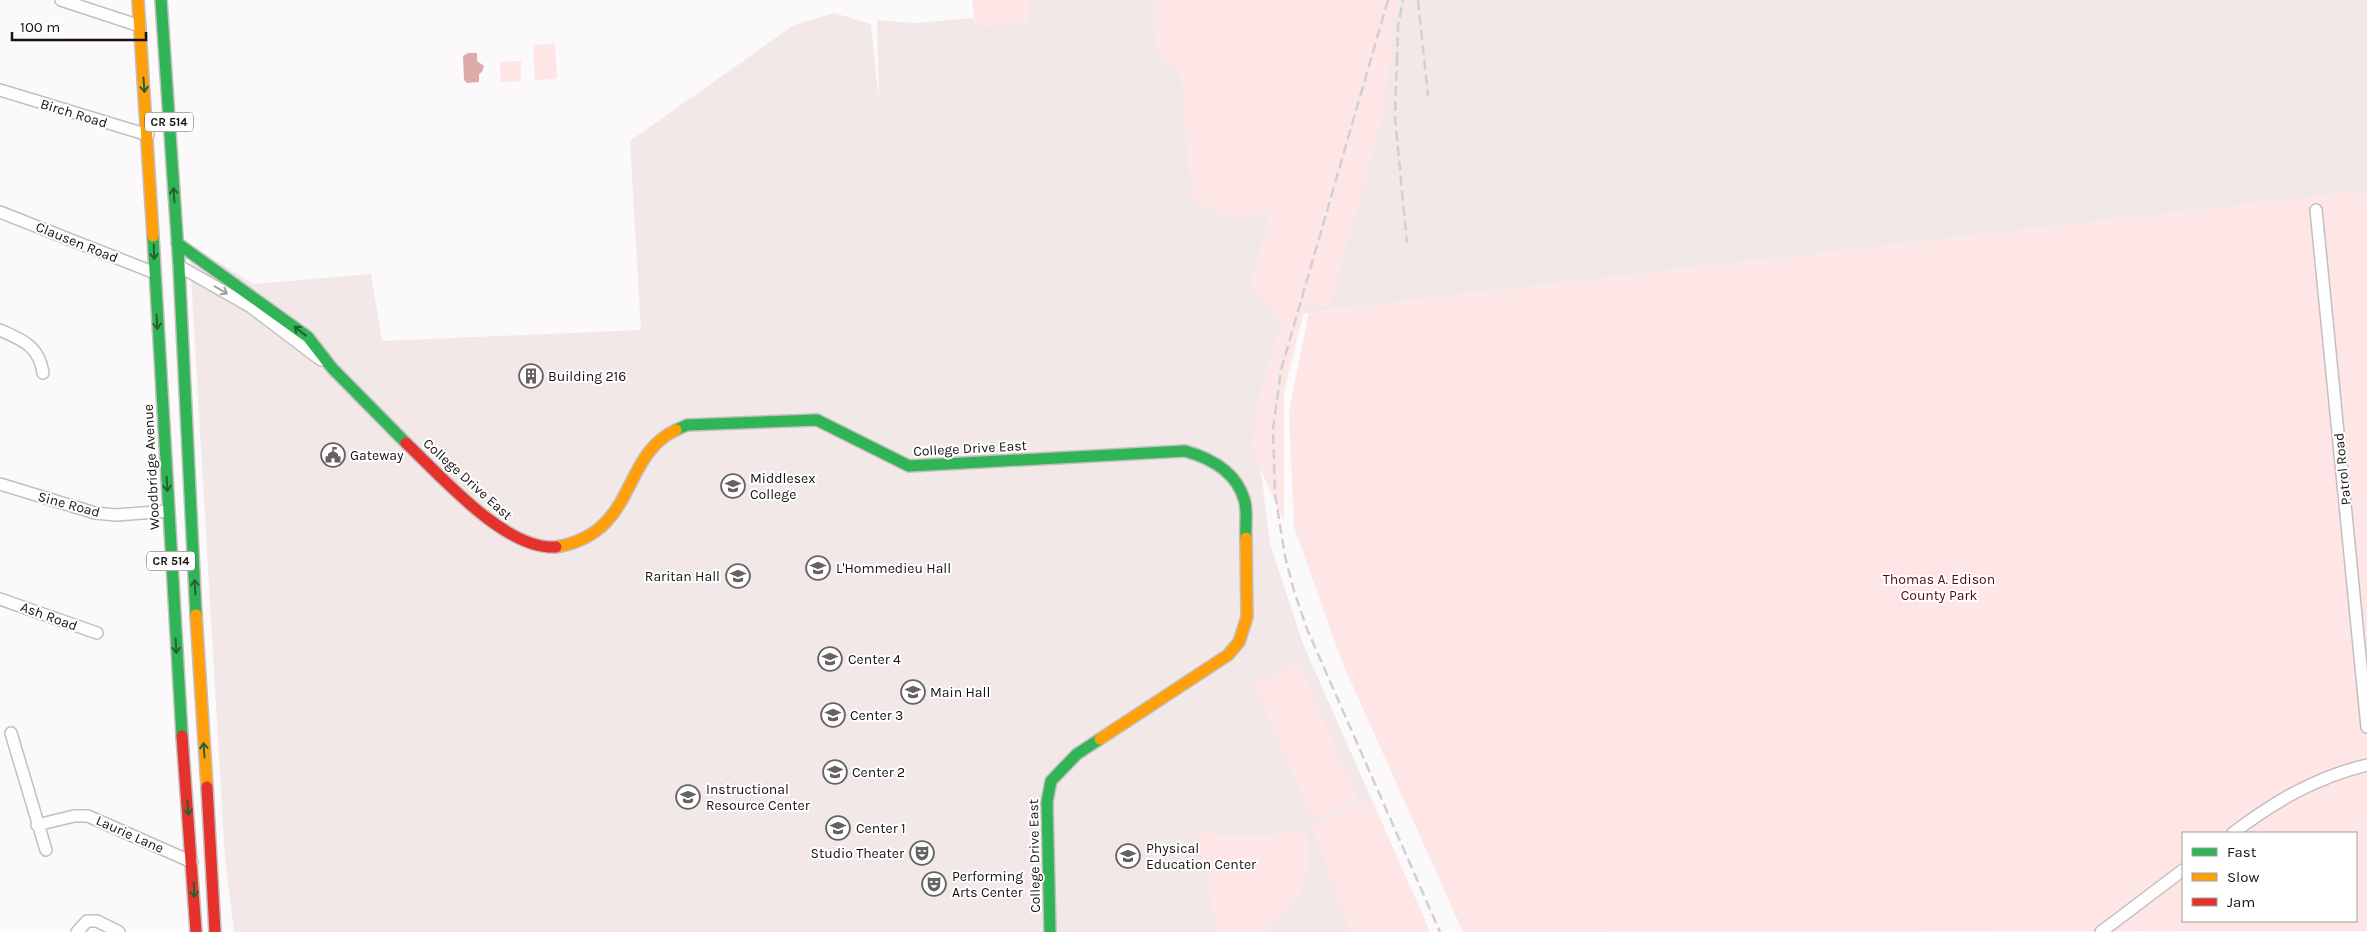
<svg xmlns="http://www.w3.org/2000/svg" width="2367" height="932" font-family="Karla,sans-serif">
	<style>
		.built { fill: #f2e8e7 }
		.green { fill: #fde6e5; fill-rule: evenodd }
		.water { fill: #ddabaa }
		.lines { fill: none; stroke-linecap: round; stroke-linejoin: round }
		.street-casing { stroke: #c3bfbf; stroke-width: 14 }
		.fast-casing { stroke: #c3bfbf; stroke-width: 14 }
		.slow-casing { stroke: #c3bfbf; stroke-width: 14 }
		.jam-casing { stroke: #c3bfbf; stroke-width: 14 }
		.street { stroke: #fefefe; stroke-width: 11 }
		.fast { stroke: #30b455; stroke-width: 11 }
		.slow { stroke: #ff9f0a; stroke-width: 11 }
		.jam { stroke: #e5322d; stroke-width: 11 }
		.rail { stroke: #d0d0d0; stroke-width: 2.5; stroke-dasharray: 10 5; stroke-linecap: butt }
		.oneway { stroke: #246233 }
		.oneway2 { stroke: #a29f9f }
		.labels { text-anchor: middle; stroke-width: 4; stroke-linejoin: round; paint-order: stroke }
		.shield { fill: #fff; stroke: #5d5858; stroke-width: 1 }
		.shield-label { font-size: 12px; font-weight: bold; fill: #171111 }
		.street-label { font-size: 14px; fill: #171111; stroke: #fff }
		.poi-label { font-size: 14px; fill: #171111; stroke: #fff; text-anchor: start }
		.park-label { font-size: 14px; fill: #5d0514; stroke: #fff }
	</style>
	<rect width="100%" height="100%" fill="#fbf9f9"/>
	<!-- built -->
	<path class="built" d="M1027,0H1154L1157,52L1181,74L1193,199L1272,211L1251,283L1282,324L1257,407L1255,424L1270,544L1303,644L1430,932H234L225,858L189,243L253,284L371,274L382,341L641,330L630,141L794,25L834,13L871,24L879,104L877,20L915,23L974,18L975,26L1028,24Z
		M1373,0H2367V191L1281,316Z"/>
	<!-- green -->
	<path class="green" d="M972,0H1027L1028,24L975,26Z
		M1154,0H1399L1394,22L1384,113L1330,305L1305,307L1284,391V522L1251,447L1257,407L1282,325L1251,283L1272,212L1235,220L1193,199L1181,74L1157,52Z
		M555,44L557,79L535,80L533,45Z
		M521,61V81L501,82L500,62Z
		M2367,191V931L1463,932L1343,664L1294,527L1289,411L1309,313ZM2183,833H2356V921H2183Z
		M1299,664L1358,800L1313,820L1254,684Z
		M1371,798L1430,932H1350L1312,825Z
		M1206,828L1216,836H1260L1307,832C1312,868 1306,898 1276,923C1272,925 1268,931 1264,932C1252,932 1229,932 1217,932L1202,854L1192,846Z"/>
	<!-- water -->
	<path class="water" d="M468,53H477V61L484,66L482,72L479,74V82L467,83L464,80L463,56Z"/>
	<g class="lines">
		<!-- street casing -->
		<g class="street-casing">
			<path id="street" d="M61,0L140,26
				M0,90L148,135
				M2316,210L2367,727
				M0,212L155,273
				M179,266L251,307L321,360
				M0,330C23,340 39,346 43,373
				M0,484L95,513L116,515L169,511
				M0,599L97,633
				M11,733L46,850
				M37,825L74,816H88L192,862
				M2233,833C2274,802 2316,777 2367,765
				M77,932L87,921H97L119,932
				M2101,932L2183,870"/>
		</g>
		<!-- fast casing -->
		<g class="fast-casing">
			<path id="fast" d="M161,0L179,266L196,615
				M153,236L182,736
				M177,243L308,337L332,368L406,443
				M676,430L687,425L817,420L909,466L1185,451C1210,458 1236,472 1244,499C1248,510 1245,526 1246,538
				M1050,932L1047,802L1051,781L1077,754L1100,739"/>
		</g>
		<!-- slow casing -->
		<g class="slow-casing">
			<path id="slow" d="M138,0L153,236
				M556,547C638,533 620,456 676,430
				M196,615L207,787
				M1100,739L1228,655L1239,642L1247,617L1246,538"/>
		</g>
		<!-- jam casing -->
		<g class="jam-casing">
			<path id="jam" d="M406,443C442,477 505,550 556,547
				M182,736L196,932
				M207,787L215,932"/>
		</g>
		<!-- street -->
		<use href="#street" class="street"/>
		<!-- fast -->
		<use href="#fast" class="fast"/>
		<!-- slow -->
		<use href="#slow" class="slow"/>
		<!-- jam -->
		<use href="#jam" class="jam"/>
		<!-- rail -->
		<path class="rail" d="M1388,0L1281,370L1273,429L1275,494L1285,556L1294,591L1307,629L1440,932
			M1418,0L1428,96
			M1397,56L1395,118L1407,243
			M1397,62L1398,26L1403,0"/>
	</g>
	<!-- one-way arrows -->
	<defs><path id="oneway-shaft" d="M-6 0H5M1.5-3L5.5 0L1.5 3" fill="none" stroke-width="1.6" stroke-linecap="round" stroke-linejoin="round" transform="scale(1.25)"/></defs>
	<g class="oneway">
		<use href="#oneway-shaft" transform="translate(144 85) rotate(86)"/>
		<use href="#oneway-shaft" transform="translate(174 195) rotate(-94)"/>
		<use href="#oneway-shaft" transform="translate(154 252) rotate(88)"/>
		<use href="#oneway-shaft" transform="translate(157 322) rotate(87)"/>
		<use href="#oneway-shaft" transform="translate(300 331) rotate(-142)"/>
		<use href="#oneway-shaft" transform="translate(167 484) rotate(87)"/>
		<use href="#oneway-shaft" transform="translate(195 587) rotate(-93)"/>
		<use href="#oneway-shaft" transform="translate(176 646) rotate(87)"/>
		<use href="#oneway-shaft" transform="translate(204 750) rotate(-94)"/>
		<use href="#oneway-shaft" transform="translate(188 808) rotate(85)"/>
		<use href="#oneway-shaft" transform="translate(194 890) rotate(87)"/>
	</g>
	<use class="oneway2" href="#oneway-shaft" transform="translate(221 290) rotate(30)"/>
	<!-- icons -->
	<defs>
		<g id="building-ring" transform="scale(1.25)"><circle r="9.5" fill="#fff" stroke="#676262" stroke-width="1.5"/><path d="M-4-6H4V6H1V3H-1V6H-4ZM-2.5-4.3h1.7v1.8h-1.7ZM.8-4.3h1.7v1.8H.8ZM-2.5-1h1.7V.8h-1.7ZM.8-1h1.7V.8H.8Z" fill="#676262"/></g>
		<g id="civic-ring" transform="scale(1.25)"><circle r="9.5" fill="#fff" stroke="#676262" stroke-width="1.5"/><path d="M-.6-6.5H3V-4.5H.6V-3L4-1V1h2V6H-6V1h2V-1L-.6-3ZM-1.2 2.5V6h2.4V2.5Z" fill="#676262"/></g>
		<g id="university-ring" transform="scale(1.25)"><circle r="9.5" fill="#fff" stroke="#676262" stroke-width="1.5"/><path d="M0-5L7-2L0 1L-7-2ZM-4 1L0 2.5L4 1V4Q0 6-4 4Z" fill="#676262"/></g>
		<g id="theatre-ring" transform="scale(1.25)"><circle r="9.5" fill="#fff" stroke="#676262" stroke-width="1.5"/><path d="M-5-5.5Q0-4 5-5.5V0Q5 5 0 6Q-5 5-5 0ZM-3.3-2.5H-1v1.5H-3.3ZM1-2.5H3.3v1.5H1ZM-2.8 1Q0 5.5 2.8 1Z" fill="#676262"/></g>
	</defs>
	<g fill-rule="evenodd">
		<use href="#building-ring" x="531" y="376"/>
		<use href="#civic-ring" x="333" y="455"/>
		<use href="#university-ring" x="733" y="486"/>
		<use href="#university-ring" x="818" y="568"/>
		<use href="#university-ring" x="738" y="576"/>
		<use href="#university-ring" x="830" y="659"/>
		<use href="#university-ring" x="913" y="692"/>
		<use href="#university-ring" x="833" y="715"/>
		<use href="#university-ring" x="835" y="772"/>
		<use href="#university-ring" x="688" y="797"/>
		<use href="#university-ring" x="838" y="828"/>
		<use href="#theatre-ring" x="922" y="853"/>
		<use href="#university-ring" x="1128" y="856"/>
		<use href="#theatre-ring" x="934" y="884"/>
	</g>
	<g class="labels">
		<!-- shield labels -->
		<g class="shield">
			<rect x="145" y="112.5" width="48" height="19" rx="4"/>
			<rect x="147" y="551.5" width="48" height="19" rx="4"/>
		</g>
		<g class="shield-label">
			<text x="169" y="126">CR 514</text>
			<text x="171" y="565">CR 514</text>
		</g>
		<!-- street labels -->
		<g class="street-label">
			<text transform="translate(74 113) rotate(17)" y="5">Birch Road</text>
			<text transform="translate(77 242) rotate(22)" y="5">Clausen Road</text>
			<text transform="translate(970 448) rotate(-3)" y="5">College Drive East</text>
			<text transform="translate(151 467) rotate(-93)" y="5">Woodbridge Avenue</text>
			<text transform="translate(2342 469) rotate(-96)" y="5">Patrol Road</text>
			<text transform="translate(468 479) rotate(42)" y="5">College Drive East</text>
			<text transform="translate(69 504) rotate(15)" y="5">Sine Road</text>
			<text transform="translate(49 616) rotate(20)" y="5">Ash Road</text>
			<text transform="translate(130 834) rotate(24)" y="5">Laurie Lane</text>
			<text transform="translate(1034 856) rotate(-91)" y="5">College Drive East</text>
		</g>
		<!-- poi labels -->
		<g class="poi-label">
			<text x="548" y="381">Building 216</text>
			<text x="350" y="460">Gateway</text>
			<text x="750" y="483">Middlesex<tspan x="750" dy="16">College</tspan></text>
			<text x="836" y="573">L'Hommedieu Hall</text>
			<text x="720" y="581" text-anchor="end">Raritan Hall</text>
			<text x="848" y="664">Center 4</text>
			<text x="930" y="697">Main Hall</text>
			<text x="850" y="720">Center 3</text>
			<text x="852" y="777">Center 2</text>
			<text x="706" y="794">Instructional<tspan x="706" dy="16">Resource Center</tspan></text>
			<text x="856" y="833">Center 1</text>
			<text x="1146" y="853">Physical<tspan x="1146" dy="16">Education Center</tspan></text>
			<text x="904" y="858" text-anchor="end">Studio Theater</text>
			<text x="952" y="881">Performing<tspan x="952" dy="16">Arts Center</tspan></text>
		</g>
		<!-- park labels -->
		<g class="park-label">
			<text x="1939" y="584">Thomas A. Edison<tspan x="1939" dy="16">County Park</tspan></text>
		</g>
	</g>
	<!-- legend -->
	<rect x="2182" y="832" width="175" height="90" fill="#ffffff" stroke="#a2a0a0"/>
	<rect x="2192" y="848" width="25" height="8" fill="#30b455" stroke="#a2a0a0"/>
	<text x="2227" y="857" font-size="15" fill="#171111">Fast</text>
	<rect x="2192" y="873" width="25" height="8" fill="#ff9f0a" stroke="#a2a0a0"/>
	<text x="2227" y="882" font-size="15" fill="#171111">Slow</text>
	<rect x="2192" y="898" width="25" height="8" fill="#e5322d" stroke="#a2a0a0"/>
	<text x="2227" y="907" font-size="15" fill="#171111">Jam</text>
	<!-- scale -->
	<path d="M12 32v8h134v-8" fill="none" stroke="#171111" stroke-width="2.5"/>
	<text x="20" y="32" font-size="15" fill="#171111" stroke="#ffffff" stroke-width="4" paint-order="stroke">100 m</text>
</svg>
